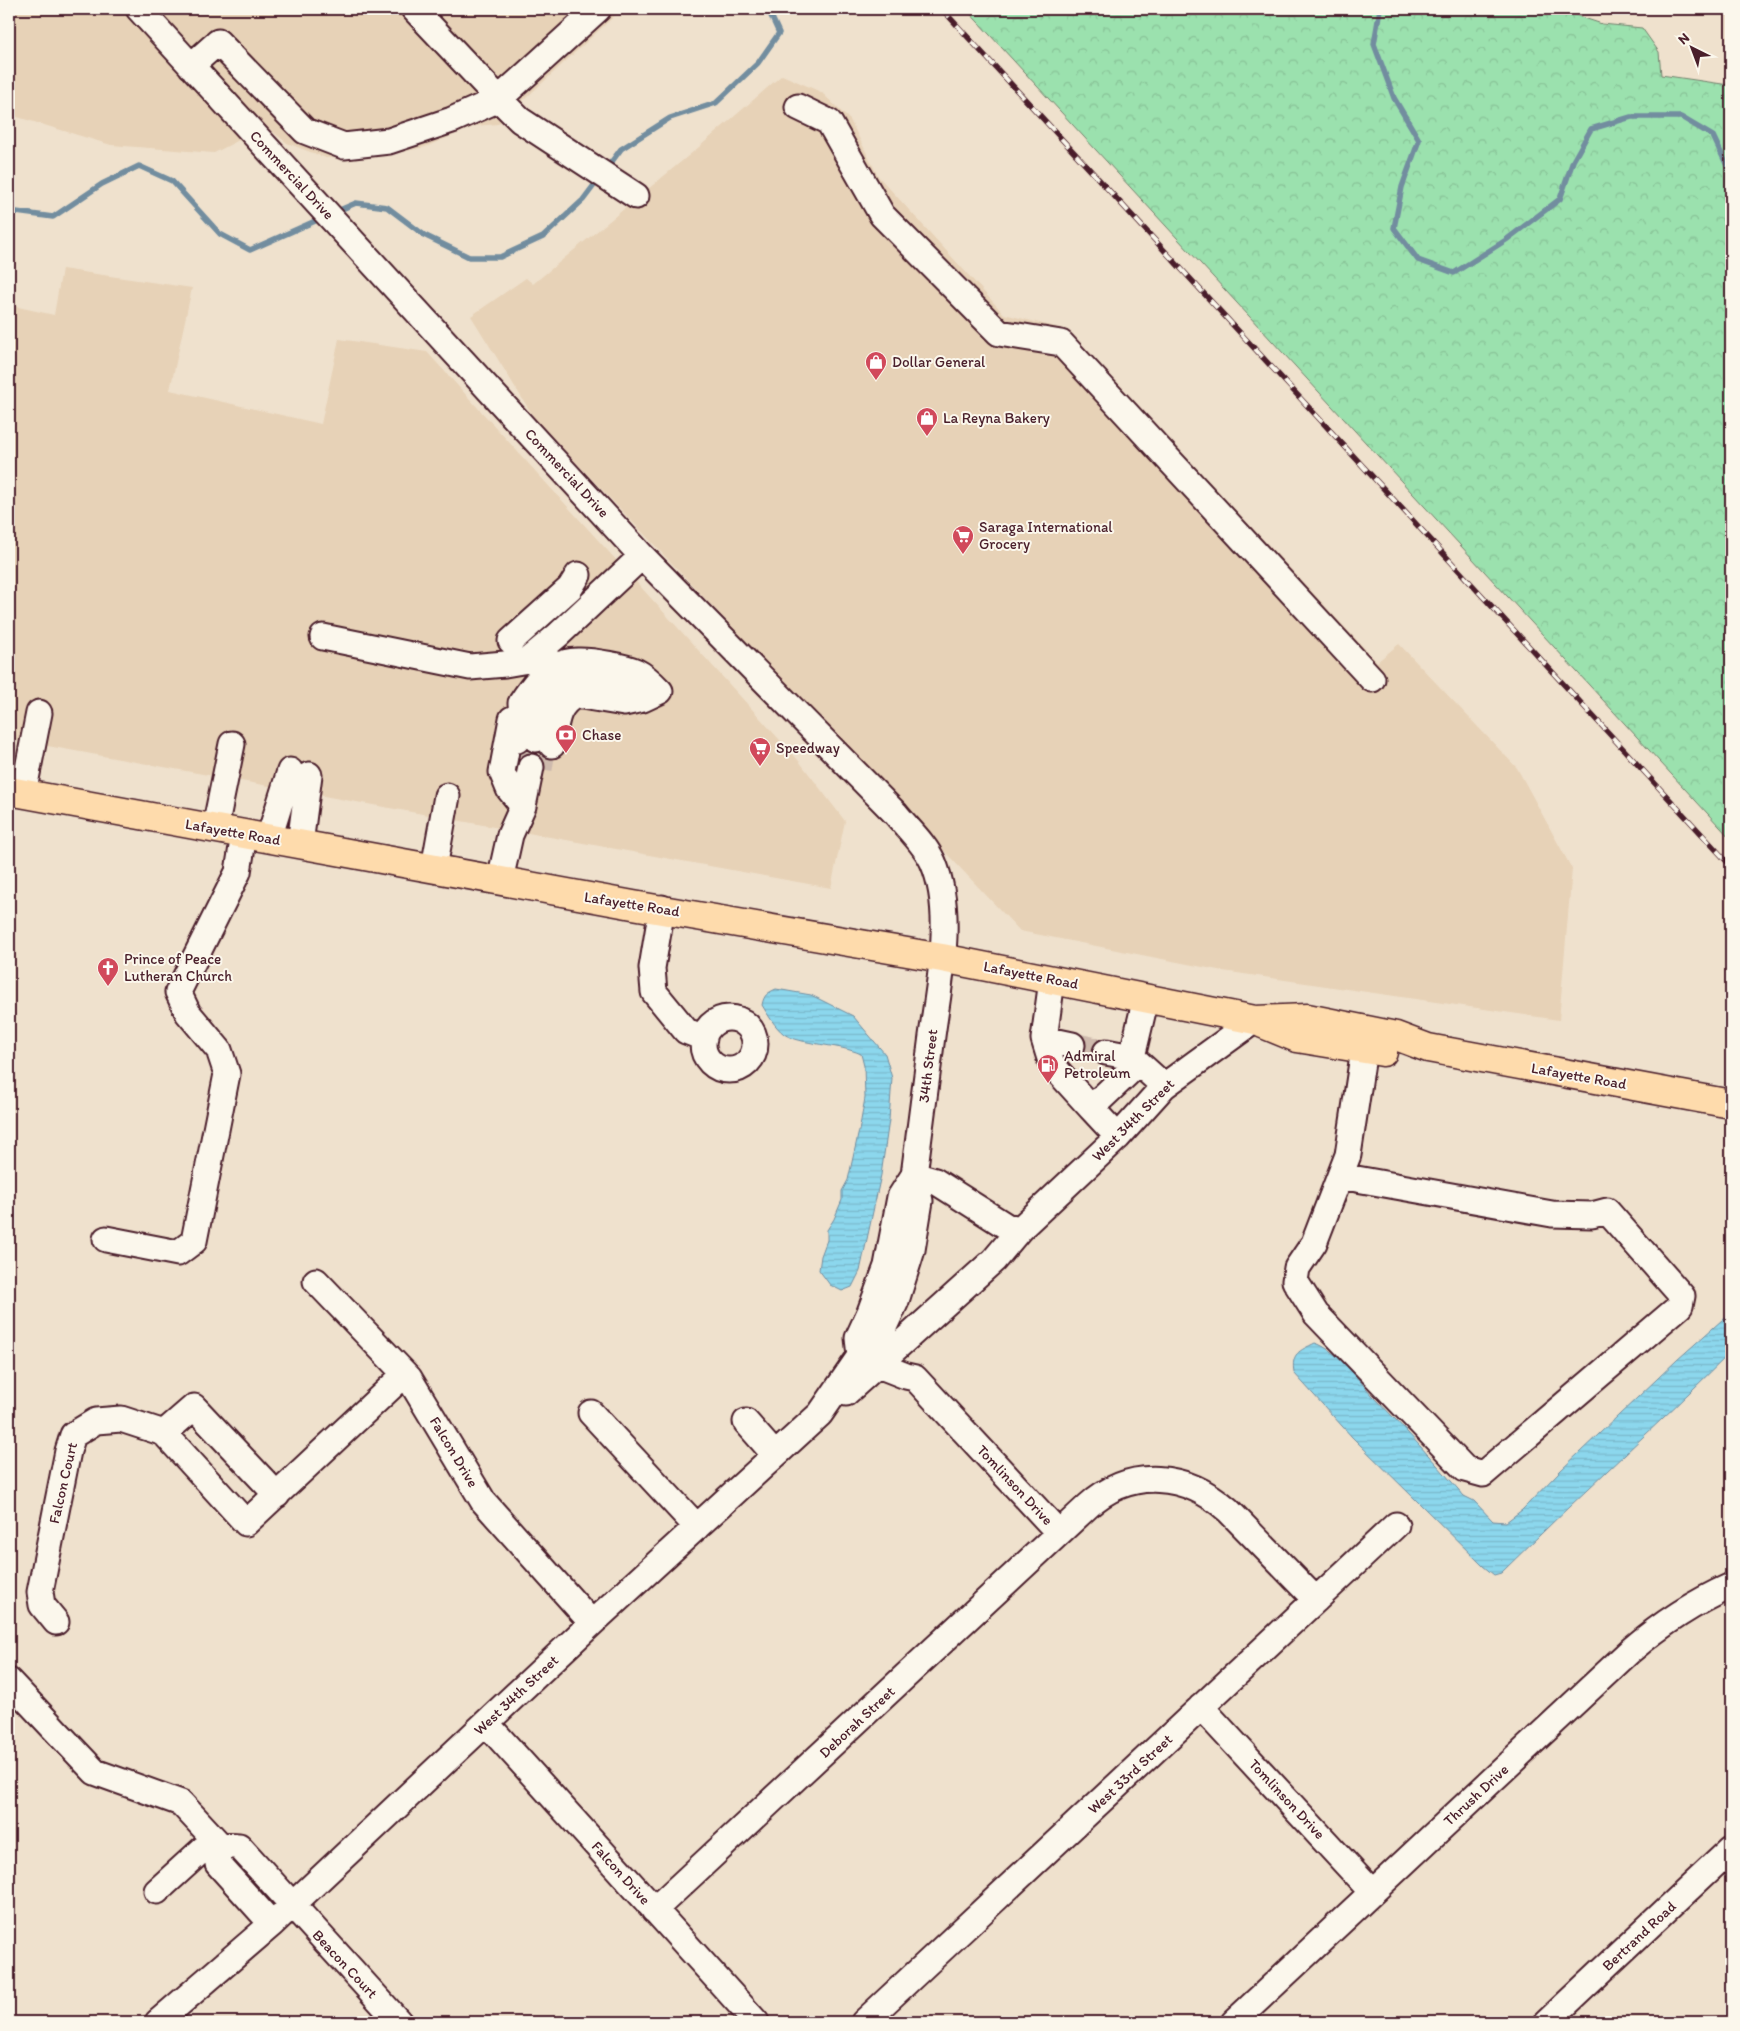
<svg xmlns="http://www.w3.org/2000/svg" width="1740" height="2031" font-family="Itim,sans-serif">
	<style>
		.built { fill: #e7d2b7 }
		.forest { fill: url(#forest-crowns); stroke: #72806c }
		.water { fill: url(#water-rules); stroke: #728d9f }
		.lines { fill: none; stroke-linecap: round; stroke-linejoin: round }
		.stream { stroke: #728d9f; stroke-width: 5.5 }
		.minor-tunnel { stroke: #cebaad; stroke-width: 25; stroke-dasharray: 25 12; stroke-linecap: butt }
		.minor-casing { stroke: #4a1f2b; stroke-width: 29 }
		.major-casing { stroke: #4a1f2b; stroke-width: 31 }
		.minor { stroke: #fbf7ec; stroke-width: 25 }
		.major { stroke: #fedbac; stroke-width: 28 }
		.rail-casing { stroke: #4a1f2b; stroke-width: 5.5 }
		.rail { stroke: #fbf7ec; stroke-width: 4; stroke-dasharray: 11; stroke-linecap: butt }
		.labels { text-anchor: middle; stroke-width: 4; stroke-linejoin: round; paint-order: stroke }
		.street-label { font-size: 15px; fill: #4a1f2b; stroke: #fbf7ec }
		.poi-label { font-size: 15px; fill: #4a1f2b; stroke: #fbf7ec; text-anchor: start }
	</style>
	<defs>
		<pattern id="forest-crowns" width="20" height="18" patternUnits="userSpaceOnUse" patternTransform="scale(1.25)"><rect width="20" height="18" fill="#9be1ae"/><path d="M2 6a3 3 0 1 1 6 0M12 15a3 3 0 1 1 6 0" fill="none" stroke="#87c196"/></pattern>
		<pattern id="water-rules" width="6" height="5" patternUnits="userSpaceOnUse" patternTransform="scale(1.25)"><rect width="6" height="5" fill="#8cd7ed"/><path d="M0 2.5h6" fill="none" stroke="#7ab8cb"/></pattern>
	</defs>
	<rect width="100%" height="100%" fill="#efe1cd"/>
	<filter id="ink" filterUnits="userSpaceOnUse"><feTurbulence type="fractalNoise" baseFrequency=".02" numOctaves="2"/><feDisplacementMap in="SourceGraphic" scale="10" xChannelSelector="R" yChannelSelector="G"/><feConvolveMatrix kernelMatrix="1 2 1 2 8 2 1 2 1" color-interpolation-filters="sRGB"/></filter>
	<g filter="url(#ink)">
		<!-- built -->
		<path class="built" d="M9,9H123L243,138L214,153L111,145L14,116L9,112Z
			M153,9H622L498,124L475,126L425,147L377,157L326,158L287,143L253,116Z
			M782,75L821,92L850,120L878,176L1004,314L1055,327L1082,345L1377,662L1399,644L1517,768L1572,869L1559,1020L1223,971L1020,931L535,419L471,316L526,278L533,284L699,147Z
			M62,269L192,288L170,390L321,424L339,339L427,352L799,761L845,821L831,888L9,739V305L54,315Z"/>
		<!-- forest -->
		<path class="forest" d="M966,9H1557L1602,24L1642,28L1659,52L1661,75L1729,85L1731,89V839Z"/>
		<!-- water -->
		<path class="water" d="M776,989L811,995L853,1016L885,1054L892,1078L889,1120L881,1175L860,1271L852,1287L842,1291L830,1285L819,1270L821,1256L827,1240V1230L834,1219L842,1200V1191L848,1180L860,1126L865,1098L864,1066L861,1054C840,1044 800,1045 784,1034C775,1027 768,1015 762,1005C764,995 767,993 776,989Z
			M1731,1312V1352C1656,1427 1576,1498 1501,1573L1494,1575L1483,1566L1352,1437L1294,1373C1291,1353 1299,1351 1315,1343C1336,1349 1359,1381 1374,1397C1405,1429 1435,1462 1464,1496L1474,1501L1493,1521L1506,1522L1522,1510L1560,1471L1677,1360Z"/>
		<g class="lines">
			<!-- stream -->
			<path class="stream" d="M1380,9L1374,44L1394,98L1419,140L1402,187L1394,228L1418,260L1454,273L1506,240L1560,199L1573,161L1591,129L1631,117H1681L1713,136L1731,174
				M607,168L621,149L670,118L716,103L758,63L779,33L768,9
				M9,211L53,217L102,184L139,166L172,181L220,234L250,250L322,218
				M335,212L356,203L387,207L424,235L469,257H500L543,237L583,200L598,180"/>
			<!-- minor-tunnel -->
			<path class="minor-tunnel" d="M522,765L526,741
				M540,769L544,744
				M1072,1045L1106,1052"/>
			<!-- minor casing -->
			<g class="minor-casing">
				<path id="minor" d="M139,9L642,556L896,814C908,829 925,844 933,862C955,913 939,983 932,1036C926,1082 920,1129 914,1175L920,1201L912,1250L896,1301L874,1349L860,1356L820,1414L592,1623L272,1924L158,2022
					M414,9L499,99L598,9
					M191,66L218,42L305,131L344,146L389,141L452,120L499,99L520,120L636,196
					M798,107L829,122L882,215L999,333L1061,343L1372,679
					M323,637L470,667L505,664L528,660L558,635L642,556
					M511,641L570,588L578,575
					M512,719L502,772L509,789L523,806
					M536,739C541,713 545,678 579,678L645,688
					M517,740L522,719L521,703C546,665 561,655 607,664C634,669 640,670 660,691L643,699L624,703L576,695C555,706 556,724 552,745
					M23,794L39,713
					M215,828L232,744
					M269,838L290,771
					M300,844L309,775
					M434,868L447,796
					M500,880L510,835L523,806L531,767
					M662,908L652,968L654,992L686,1031L704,1038
					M1052,980L1044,1039L1052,1065L1091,1108
					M703 1044a26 26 0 1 1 52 0a26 26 0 1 1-52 0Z
					M1044,1039L1072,1045
					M1106,1052L1132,1057L1146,998
					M1118,1137L1091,1108L1128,1073L1132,1057L1164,1086
					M914,1175L935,1181L1006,1226L1020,1229
					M1340,1176L1552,1214L1592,1215L1607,1211L1682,1296L1680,1306L1483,1474L1465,1469L1316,1314L1295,1281L1297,1268L1314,1243L1348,1155L1364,1049
					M106,1239L178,1253L194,1241L227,1074L219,1050L188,1013L178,992L238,872L244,834
					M316,1281L409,1378L483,1501L592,1623
					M860,1356L858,1338L870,1312L887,1266L900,1197L914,1175
					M878,1365L906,1376L915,1378L1059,1533
					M846,1393L994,1260L1020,1229L1118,1137L1164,1086L1255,1020
					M591,1413L697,1527
					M746,1422L775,1455
					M164,1433L194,1407L277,1495
					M56,1622L42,1605L40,1592L68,1451L73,1435L96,1421L121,1419L164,1433L246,1523L405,1374
					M9,1681L95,1772L181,1803L220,1845
					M1201,1707L1372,1892
					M486,1723L756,2022
					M157,1891L214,1839
					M654,1910L1088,1506C1131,1467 1186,1473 1228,1510L1316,1600
					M272,1924L218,1864L220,1845L239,1846L399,2022
					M864,2022L1396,1525
					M1234,2022L1630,1651C1660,1625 1695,1602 1731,1586
					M1547,2022L1731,1849"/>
			</g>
			<!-- major casing -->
			<g class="major-casing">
				<path id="major" d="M9,791L633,905L942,958L1255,1020L1307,1018L1396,1036L1428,1048L1731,1104
					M1263,1024L1297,1038L1383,1052"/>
			</g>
			<!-- minor -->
			<use href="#minor" class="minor"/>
			<!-- major -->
			<use href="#major" class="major"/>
			<!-- rail casing -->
			<g class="rail-casing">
				<path id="rail" d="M942,9L1731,866"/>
			</g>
			<!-- rail -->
			<use href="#rail" class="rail"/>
		</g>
	</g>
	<!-- icons -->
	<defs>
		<g id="shop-pin" transform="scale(1.125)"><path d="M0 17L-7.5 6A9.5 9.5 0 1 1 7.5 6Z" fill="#d1495b" stroke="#fbf7ec"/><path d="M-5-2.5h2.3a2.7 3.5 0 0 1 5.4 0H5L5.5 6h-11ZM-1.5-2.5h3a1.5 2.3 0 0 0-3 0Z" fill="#fff"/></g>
		<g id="supermarket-pin" transform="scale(1.125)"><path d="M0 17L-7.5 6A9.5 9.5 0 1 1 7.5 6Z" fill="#d1495b" stroke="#fbf7ec"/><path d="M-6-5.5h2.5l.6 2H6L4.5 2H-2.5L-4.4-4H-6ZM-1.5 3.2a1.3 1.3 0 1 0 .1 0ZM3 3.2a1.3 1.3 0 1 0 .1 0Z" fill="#fff"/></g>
		<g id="bank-pin" transform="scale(1.125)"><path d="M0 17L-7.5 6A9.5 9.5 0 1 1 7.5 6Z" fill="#d1495b" stroke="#fbf7ec"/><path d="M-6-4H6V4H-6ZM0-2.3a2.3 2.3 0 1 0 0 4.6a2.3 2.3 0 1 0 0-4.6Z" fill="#fff"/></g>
		<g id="church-pin" transform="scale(1.125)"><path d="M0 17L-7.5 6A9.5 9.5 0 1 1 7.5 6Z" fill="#d1495b" stroke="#fbf7ec"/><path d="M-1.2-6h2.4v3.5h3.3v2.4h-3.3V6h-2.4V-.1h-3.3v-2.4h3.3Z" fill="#fff"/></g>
		<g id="fuel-pin" transform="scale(1.125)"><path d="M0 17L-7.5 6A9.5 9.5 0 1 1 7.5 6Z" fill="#d1495b" stroke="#fbf7ec"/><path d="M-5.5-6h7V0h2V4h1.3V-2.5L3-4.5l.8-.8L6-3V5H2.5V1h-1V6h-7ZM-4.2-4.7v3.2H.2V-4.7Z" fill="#fff"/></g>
	</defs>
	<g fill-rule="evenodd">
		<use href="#shop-pin" x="876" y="362"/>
		<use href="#shop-pin" x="927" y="418"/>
		<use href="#supermarket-pin" x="963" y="536"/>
		<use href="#bank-pin" x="566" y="735"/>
		<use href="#supermarket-pin" x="760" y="748"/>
		<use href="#church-pin" x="108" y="968"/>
		<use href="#fuel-pin" x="1048" y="1065"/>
	</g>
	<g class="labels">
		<!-- street labels -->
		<g class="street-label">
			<text transform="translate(292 175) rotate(47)" y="5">Commercial Drive</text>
			<text transform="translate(567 473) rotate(47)" y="5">Commercial Drive</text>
			<text transform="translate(233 832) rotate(10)" y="5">Lafayette Road</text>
			<text transform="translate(632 904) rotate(9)" y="5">Lafayette Road</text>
			<text transform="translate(1031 975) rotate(11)" y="5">Lafayette Road</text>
			<text transform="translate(928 1066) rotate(-83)" y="5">34th Street</text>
			<text transform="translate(1579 1076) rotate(10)" y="5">Lafayette Road</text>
			<text transform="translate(1133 1120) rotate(-45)" y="5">West 34th Street</text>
			<text transform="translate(454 1452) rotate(59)" y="5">Falcon Drive</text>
			<text transform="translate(63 1483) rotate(-77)" y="5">Falcon Court</text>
			<text transform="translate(1015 1485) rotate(47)" y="5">Tomlinson Drive</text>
			<text transform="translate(516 1695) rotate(-43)" y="5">West 34th Street</text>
			<text transform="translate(857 1722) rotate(-43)" y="5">Deborah Street</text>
			<text transform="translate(1130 1774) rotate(-43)" y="5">West 33rd Street</text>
			<text transform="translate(1476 1795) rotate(-43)" y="5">Thrush Drive</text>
			<text transform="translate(1287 1799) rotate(47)" y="5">Tomlinson Drive</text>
			<text transform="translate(621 1873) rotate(48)" y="5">Falcon Drive</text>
			<text transform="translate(1639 1936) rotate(-43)" y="5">Bertrand Road</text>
			<text transform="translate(345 1964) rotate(47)" y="5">Beacon Court</text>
		</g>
		<!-- poi labels -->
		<g class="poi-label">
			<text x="892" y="367">Dollar General</text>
			<text x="943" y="423">La Reyna Bakery</text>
			<text x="979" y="532">Saraga International<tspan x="979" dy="17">Grocery</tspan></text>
			<text x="582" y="740">Chase</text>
			<text x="776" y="753">Speedway</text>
			<text x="124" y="964">Prince of Peace<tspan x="124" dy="17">Lutheran Church</tspan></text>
			<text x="1064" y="1061">Admiral<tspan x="1064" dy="17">Petroleum</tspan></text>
		</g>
	</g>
	<!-- margin -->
	<rect width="1740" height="2031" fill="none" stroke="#fbf7ec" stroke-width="30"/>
	<rect x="15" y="15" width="1710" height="2001" fill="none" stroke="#4a1f2b" stroke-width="2" filter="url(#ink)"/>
	<!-- north arrow -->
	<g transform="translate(1692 48) rotate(318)" stroke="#fbf7ec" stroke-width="4" paint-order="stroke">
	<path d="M0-4L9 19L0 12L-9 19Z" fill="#4a1f2b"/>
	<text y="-8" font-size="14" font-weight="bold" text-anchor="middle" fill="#4a1f2b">N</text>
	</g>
</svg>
